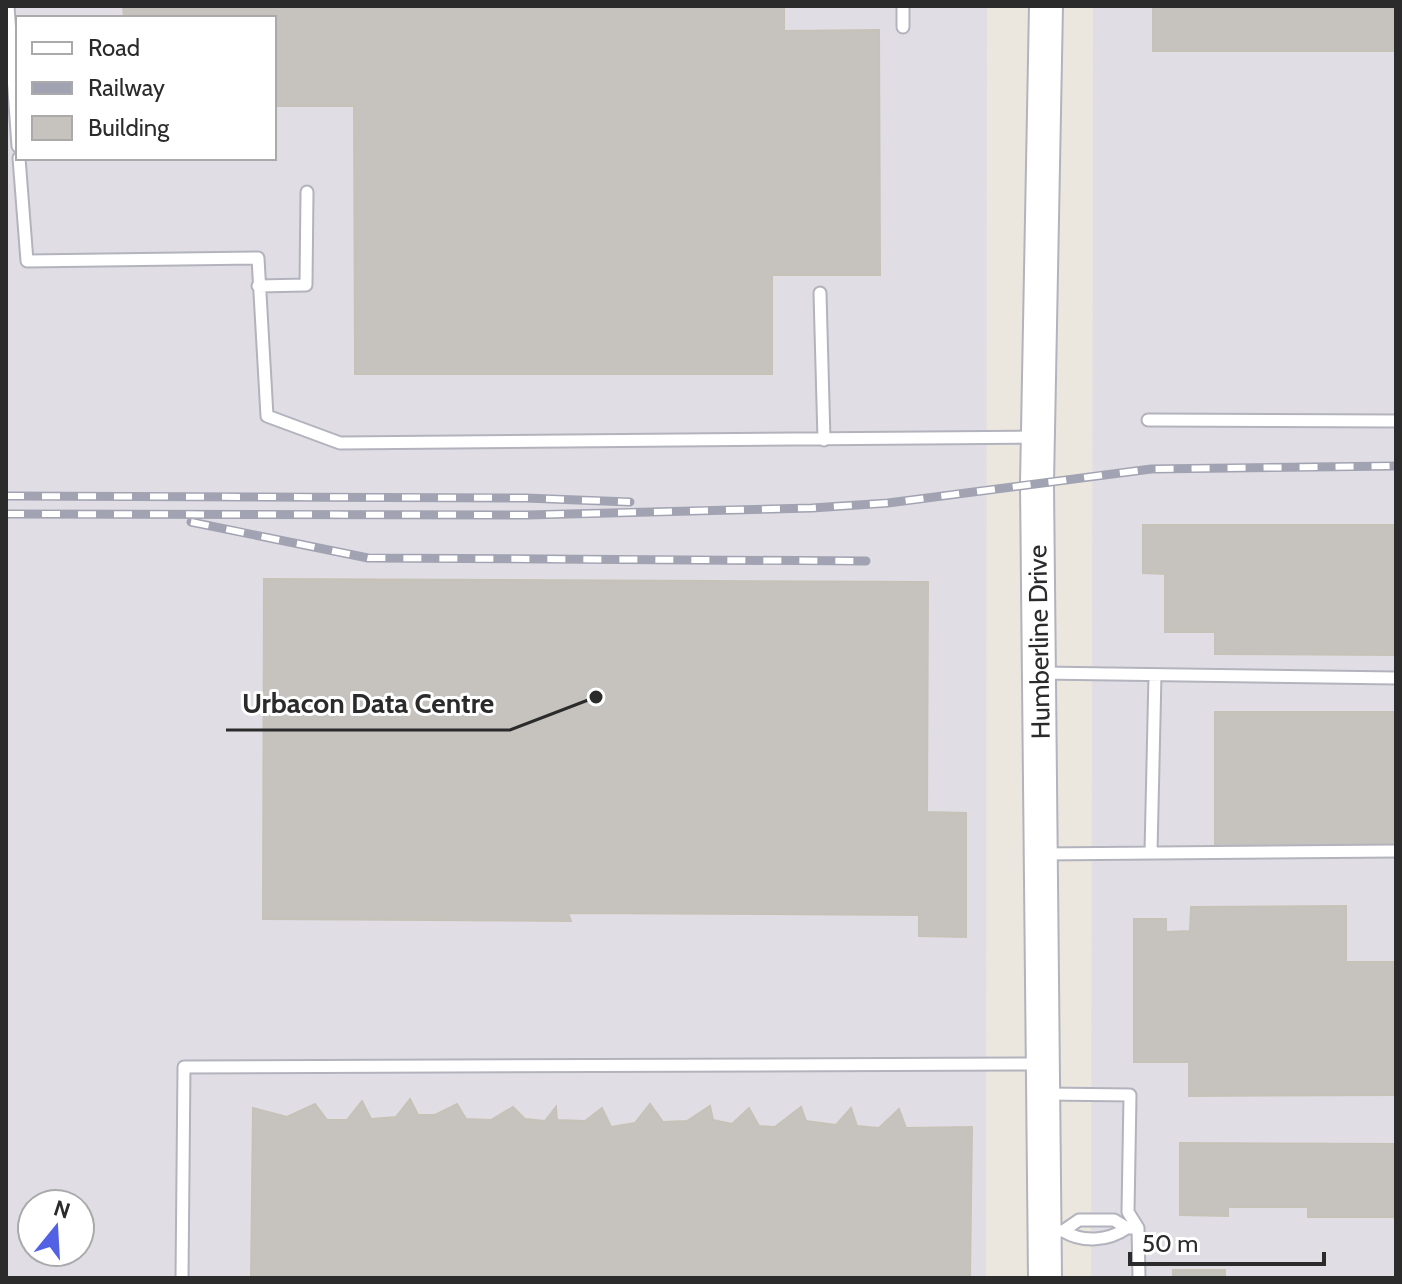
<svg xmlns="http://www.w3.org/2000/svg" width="1402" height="1284" font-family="Cabin,sans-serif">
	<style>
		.industrial { fill: #e0dee4; fill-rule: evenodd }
		.building { fill: #c6c3be; stroke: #c6c2b8; stroke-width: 2 }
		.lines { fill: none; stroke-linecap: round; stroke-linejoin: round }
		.lane-casing { stroke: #b2b3bd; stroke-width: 15 }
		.secondary-casing { stroke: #b2b3bd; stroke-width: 36 }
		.lane { stroke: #fff; stroke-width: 11 }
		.secondary { stroke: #fff; stroke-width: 32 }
		.rail-casing { stroke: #a2a3b2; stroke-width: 9 }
		.rail { stroke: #fff; stroke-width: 6; stroke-dasharray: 18; stroke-linecap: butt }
		.labels { text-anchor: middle; stroke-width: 6; stroke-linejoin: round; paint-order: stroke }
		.street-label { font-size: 26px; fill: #2b2b2b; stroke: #fff }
		.leader { fill: none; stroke: #2b2b2b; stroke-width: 3 }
		.callout-dot { fill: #2b2b2b; stroke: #fff; stroke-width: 3 }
		.callout-label { font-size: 28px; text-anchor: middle; font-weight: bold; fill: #2b2b2b; stroke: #fff; stroke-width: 6; stroke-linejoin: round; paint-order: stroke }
	</style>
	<rect width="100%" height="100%" fill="#ebe7df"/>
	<!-- industrial -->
	<path class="industrial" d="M6,6H987L986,1278H6ZM18,18H274V158H18ZM32,1204H80V1252H32Z
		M1093,6H1396V1278H1091Z"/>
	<!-- building -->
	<path class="building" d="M123,6H784V31L879,30L880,275H772V374H355L354,106H274V18H124Z
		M1153,6H1396V51H1153Z
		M1143,525H1396V655L1215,654V632H1165V574L1143,573Z
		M264,579L928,582L927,812L966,813V937L919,936V915L568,913L571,921L263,919Z
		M1215,712H1396V847H1215Z
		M1346,906V962H1396V1095L1189,1096V1062H1134V919H1166V932L1190,931L1191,907Z
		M410,1099L418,1115H435L457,1104L466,1119L491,1120L513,1107L525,1119L545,1121L556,1107L557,1120L585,1121L602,1108L611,1127L635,1123L650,1104L663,1122L687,1121L710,1106L713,1120L732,1124L749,1108L759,1126L775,1127L801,1107L806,1121L836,1125L851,1108L857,1126L879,1128L899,1109L906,1128L972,1127L970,1278H251L253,1108L287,1117L315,1104L327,1120H347L362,1101L371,1119L396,1117Z
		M1180,1143L1396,1144V1217H1308V1207H1228V1216L1180,1215Z
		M1173,1270H1225V1278H1173Z"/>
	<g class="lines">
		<!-- lane casing -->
		<g class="lane-casing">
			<path id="lane" d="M8,6L18,146
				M903,27V6
				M19,158L27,261L258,258L267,416L340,443L1035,437
				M258,286L306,285L307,192
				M820,293L824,440
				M1148,420L1396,421
				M1041,673L1396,678
				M1151,852L1155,675
				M1042,854L1396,851
				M1048,1094L1130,1095L1128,1212L1138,1228
				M1046,1231H1063L1079,1220H1114L1127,1228H1138L1139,1278
				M1063,1231C1083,1243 1108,1241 1127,1228
				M182,1278L184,1067L1040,1064"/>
		</g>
		<!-- secondary casing -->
		<g class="secondary-casing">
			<path id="secondary" d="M1045,1278L1037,484L1046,6"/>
		</g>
		<!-- lane -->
		<use href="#lane" class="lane"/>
		<!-- secondary -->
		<use href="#secondary" class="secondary"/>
		<!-- rail casing -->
		<g class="rail-casing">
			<path id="rail" d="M6,496L525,498L630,502
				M6,514L527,515L812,508L888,503L1151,469L1396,466
				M191,522L368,558L866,561"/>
		</g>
		<!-- rail -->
		<use href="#rail" class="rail"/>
	</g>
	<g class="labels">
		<!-- street labels -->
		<g class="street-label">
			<text transform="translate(1039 642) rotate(-91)" y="9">Humberline Drive</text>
		</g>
	</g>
	<!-- callouts -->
	<path class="leader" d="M596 697L510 730H226"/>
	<circle class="callout-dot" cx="596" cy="697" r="8"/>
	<g class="callout-label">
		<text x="368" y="713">Urbacon Data Centre</text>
	</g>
	<!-- border -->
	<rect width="1402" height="1284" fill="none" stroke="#2b2b2b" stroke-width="16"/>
	<!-- legend -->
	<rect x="16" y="16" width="260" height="144" fill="#ffffff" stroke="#aaaaaa" stroke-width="2"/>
	<rect x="32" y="42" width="40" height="12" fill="#ffffff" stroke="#aaaaaa" stroke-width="2"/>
	<text x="88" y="56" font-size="24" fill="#2b2b2b">Road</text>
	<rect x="32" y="82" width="40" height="12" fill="#a2a3b2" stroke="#aaaaaa" stroke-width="2"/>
	<text x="88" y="96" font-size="24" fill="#2b2b2b">Railway</text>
	<rect x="32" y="116" width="40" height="24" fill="#c6c3be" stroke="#aaaaaa" stroke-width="2"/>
	<text x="88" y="136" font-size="24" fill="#2b2b2b">Building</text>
	<!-- north arrow -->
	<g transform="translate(56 1228) rotate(18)"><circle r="38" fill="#ffffff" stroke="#aaaaaa" stroke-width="2"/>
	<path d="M0-6L14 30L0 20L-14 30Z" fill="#5361e4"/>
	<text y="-12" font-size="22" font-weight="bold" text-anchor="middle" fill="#2b2b2b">N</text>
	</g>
	<!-- scale -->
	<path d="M1130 1252v12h194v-12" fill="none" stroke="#2b2b2b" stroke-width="4"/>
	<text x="1142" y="1252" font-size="24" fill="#2b2b2b" stroke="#ffffff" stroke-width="6" paint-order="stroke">50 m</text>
</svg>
